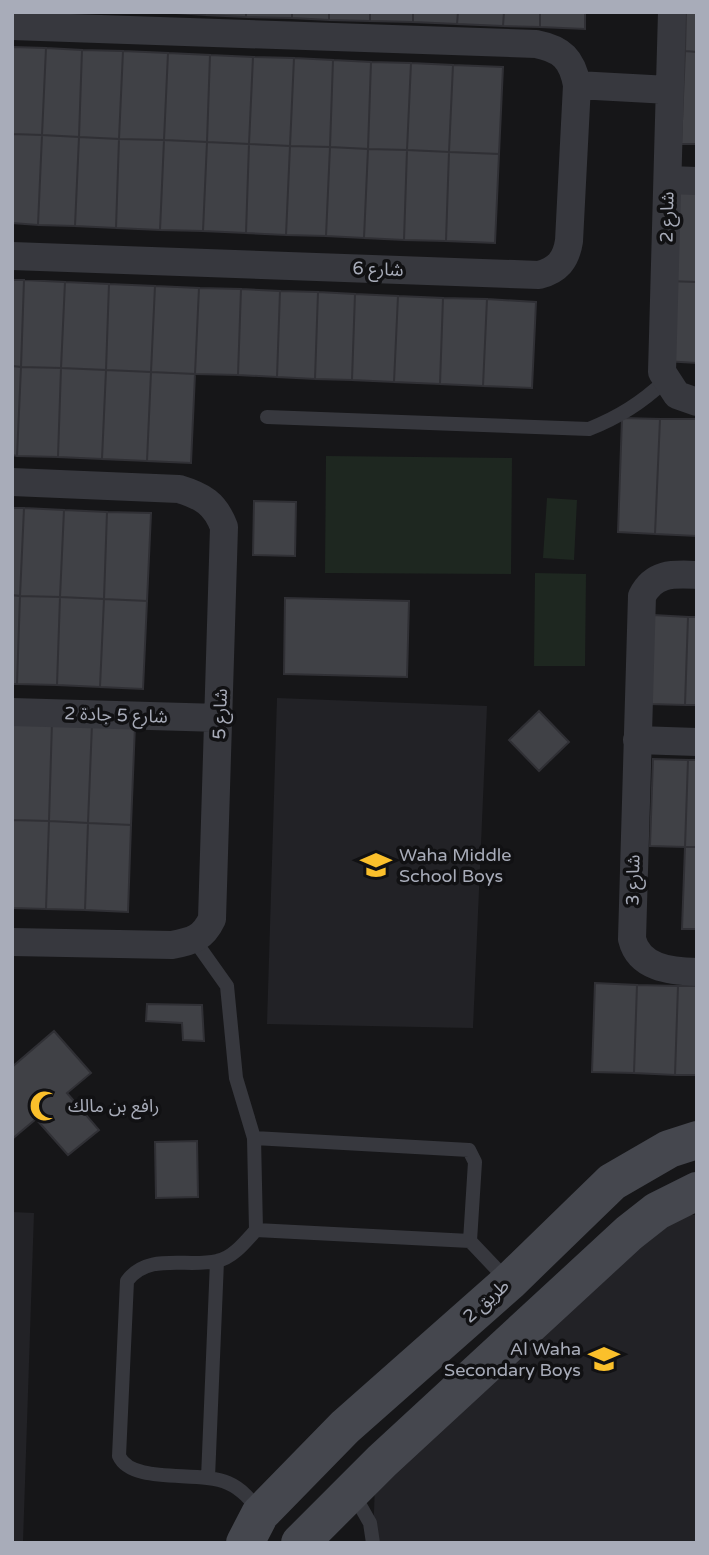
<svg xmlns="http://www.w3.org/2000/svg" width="709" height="1555" font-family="'Varela Round','Noto Sans Arabic',sans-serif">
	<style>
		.built { fill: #222226 }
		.green { fill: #1e2720 }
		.building { fill: #404146; stroke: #303035; stroke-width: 2 }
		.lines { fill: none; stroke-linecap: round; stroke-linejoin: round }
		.lane { stroke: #37383e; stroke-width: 14 }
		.street { stroke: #37383e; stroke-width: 28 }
		.secondary { stroke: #45474e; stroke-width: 38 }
		.labels { text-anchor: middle; stroke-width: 7; stroke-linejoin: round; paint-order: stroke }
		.street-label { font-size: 18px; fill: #a8acb9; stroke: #111113 }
		.poi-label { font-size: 18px; fill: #a8acb9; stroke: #111113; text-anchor: start }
	</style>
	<rect width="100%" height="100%" fill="#161618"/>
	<!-- built -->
	<path class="built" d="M277,698L487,706L473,1028L267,1024Z
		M12,1212L34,1213L23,1542H12Z
		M689,1215H697V1543H373L375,1482L648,1236Z"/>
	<!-- green -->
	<path class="green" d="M326,456L512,458L511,574L325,573Z
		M547,498L577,500L574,560L543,558Z
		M535,573L586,574L585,666H534Z"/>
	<!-- building -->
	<path class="building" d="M161,12H205V15Z
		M205,12H246V17L205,15Z
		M246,12H292V18L246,17Z
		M292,12H329V20L292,18Z
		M329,12H370V21L329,20Z
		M370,12H413V22L370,21Z
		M413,12H458L457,24L413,22Z
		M458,12H504L503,26L457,24Z
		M504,12H540V27L503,26Z
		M540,12H585V29L540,27Z
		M686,12H697V52L685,51Z
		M12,47L46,48L42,135L12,134Z
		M46,48L82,50L79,137L42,135Z
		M82,50L123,51L119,139L79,137Z
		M123,51L168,53L164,140L119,139Z
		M685,51L697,52V144H681Z
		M168,53L210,55L207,142L164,140Z
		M210,55L253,57L249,144L207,142Z
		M253,57L294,58L290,146L249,144Z
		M294,58L333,60L330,147L290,146Z
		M333,60L371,62L368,149L330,147Z
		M371,62L411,63L407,150L368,149Z
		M411,63L453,65L449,152L407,150Z
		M453,65L503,67L499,154L449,152Z
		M12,134L42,135L38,225L12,223Z
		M42,135L79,137L75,226L38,225Z
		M79,137L119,139L116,228L75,226Z
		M119,139L164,140L160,230L116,228Z
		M164,140L207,142L203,231L160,230Z
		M207,142L249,144L246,233L203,231Z
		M249,144L290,146L286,235L246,233Z
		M290,146L330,147L326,236L286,235Z
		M330,147L368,149L364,238L326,236Z
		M368,149L407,150L404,240L364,238Z
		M407,150L449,152L446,241L404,240Z
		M449,152L499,154L495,243L446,241Z
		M671,191L697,192V282L668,281Z
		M12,280H24L21,367L12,366Z
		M24,280L65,282L61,368L21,367Z
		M666,281L697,282V363L664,361Z
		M65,282L109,284L106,370L61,368Z
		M109,284L155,286L151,372L106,370Z
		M155,286L199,288L195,374L151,372Z
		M199,288L241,289L238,375L195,374Z
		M241,289L280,291L277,377L238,375Z
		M280,291L318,292L315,379L277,377Z
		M318,292L355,294L352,380L315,379Z
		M355,294L398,296L394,382L352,380Z
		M398,296L443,298L440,384L394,382Z
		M443,298L487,299L483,386L440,384Z
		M487,299L536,302L532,388L483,386Z
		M12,366L21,367L17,456L12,455Z
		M21,367L61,368L58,457L17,456Z
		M61,368L106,370L102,459L58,457Z
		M106,370L151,372L147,461L102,459Z
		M151,372L195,374L191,463L147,461Z
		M622,418L660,419L655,534L618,532Z
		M660,419H697V536L655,534Z
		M254,501L296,502L295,556L253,555Z
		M12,508H24L20,596L12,595Z
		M24,508L64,510L60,597L20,596Z
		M64,510L107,512L104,599L60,597Z
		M107,512L151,513L147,601L104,599Z
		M12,595L20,596L17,684H12Z
		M20,596L60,597L57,685L17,684Z
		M60,597L104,599L100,687L57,685Z
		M285,598L409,601L407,677L284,674Z
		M104,599L147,601L143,689L100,687Z
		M653,615L688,617L685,705L650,704Z
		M688,617H697V705H685Z
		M539,711L569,742L539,771L509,740Z
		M12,721L52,722L49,821L12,820Z
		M52,722L92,724L88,823L49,821Z
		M92,724L135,725L131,825L88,823Z
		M653,759L688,760L685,847L650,846Z
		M688,760H697V847H685Z
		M12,820L49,821L46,909L12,908Z
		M49,821L88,823L85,910L46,909Z
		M88,823L131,825L128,912L85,910Z
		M685,847H697V929H682Z
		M595,983L637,985L634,1073L592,1072Z
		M637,985L678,986L675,1075L634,1073Z
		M678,986H697V1075H675Z
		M147,1004L202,1005L204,1041L183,1040L182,1023L146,1021Z
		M54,1031L91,1073L67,1093L99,1130L68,1155L36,1119L12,1139V1067Z
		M197,1141L198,1197L156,1198L155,1142Z"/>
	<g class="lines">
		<!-- lane -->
		<path class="lane" d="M267,417L589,429C619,417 641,403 665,381
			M195,941L227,986L236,1078L254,1138L256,1230C246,1241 233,1258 217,1261C187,1268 148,1252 127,1281L119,1456C132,1485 199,1470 228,1483C242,1489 251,1500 260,1513
			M254,1138L469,1150L475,1162L470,1241
			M256,1230L470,1241L507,1280
			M208,1478L217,1261
			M353,1493L370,1523L373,1543"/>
		<!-- street -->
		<path class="street" d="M672,12L662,372L677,395L697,402
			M12,26L536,44C562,49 572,59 577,85L569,241C566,260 558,270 539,275L12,256
			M577,85L669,90
			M668,180L697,181
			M12,482L179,489C202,496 215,503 224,527L212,919C203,938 193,941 172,945L12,942
			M697,575C674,574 654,572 642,596L632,939C639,968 670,971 697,972
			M12,712L220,718
			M637,740L697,742"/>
		<!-- secondary -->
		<path class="secondary" d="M245,1543L260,1514L345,1427L509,1282L612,1182L669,1149L697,1140
			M300,1543L382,1461L629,1233L657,1211L697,1191"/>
	</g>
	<!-- icons -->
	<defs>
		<g id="school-bare" transform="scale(2.415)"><path d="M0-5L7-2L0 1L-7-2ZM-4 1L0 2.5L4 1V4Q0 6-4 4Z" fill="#fbc02b" stroke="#111113" stroke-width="2.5" paint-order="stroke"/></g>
		<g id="mosque-bare" transform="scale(2.415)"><path d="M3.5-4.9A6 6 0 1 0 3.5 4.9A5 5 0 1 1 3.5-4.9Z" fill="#fbc02b" stroke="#111113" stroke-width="2.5" paint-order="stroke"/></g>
	</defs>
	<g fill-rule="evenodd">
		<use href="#school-bare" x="376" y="865"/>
		<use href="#mosque-bare" x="45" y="1106"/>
		<use href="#school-bare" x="604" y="1359"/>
	</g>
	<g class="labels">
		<!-- street labels -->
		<g class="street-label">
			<text transform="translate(667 217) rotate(-89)" y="6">شارع 2</text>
			<text transform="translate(378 269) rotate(2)" y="6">شارع 6</text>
			<text transform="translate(220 714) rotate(-88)" y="6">شارع 5</text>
			<text transform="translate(116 715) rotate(2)" y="6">شارع 5 جادة 2</text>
			<text transform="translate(633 880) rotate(-89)" y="6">شارع 3</text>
			<text transform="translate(486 1301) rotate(-42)" y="6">طريق 2</text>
		</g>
		<!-- poi labels -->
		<g class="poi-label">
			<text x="399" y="861">Waha Middle<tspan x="399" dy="21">School Boys</tspan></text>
			<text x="68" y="1112">رافع بن مالك</text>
			<text x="581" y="1355" text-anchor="end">Al Waha<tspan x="581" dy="21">Secondary Boys</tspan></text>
		</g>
	</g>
	<!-- border -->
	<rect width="709" height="1555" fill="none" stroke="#a8acb9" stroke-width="28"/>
</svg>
